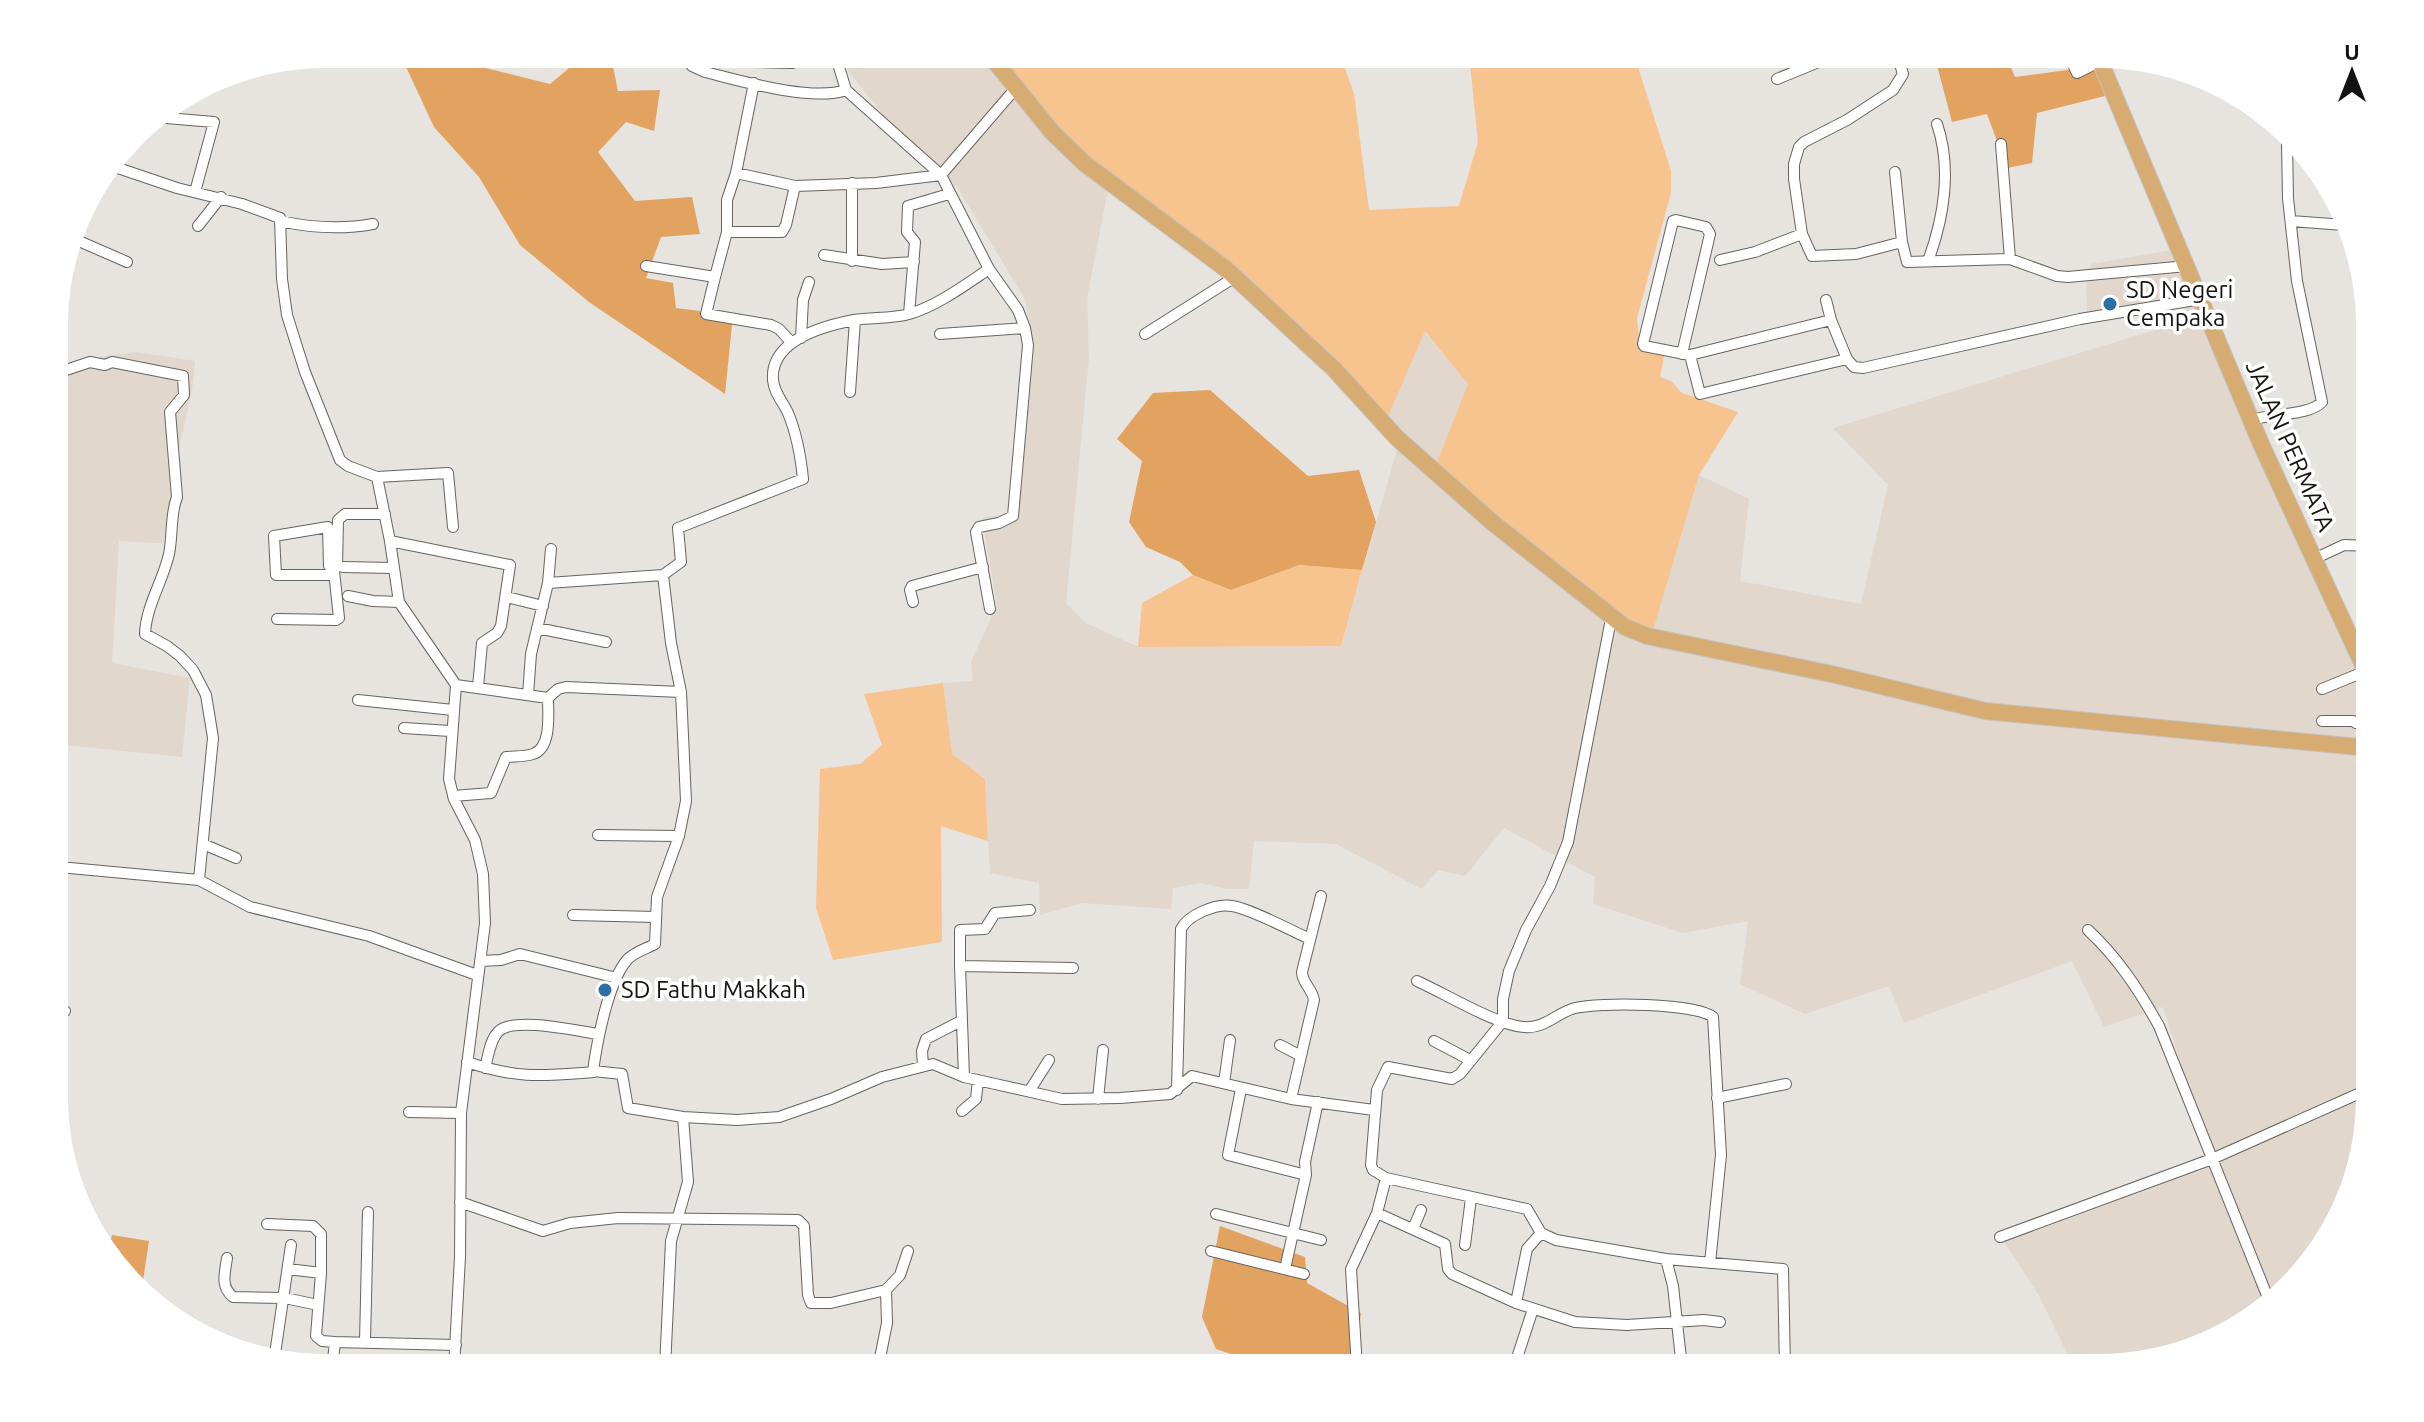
<svg xmlns="http://www.w3.org/2000/svg" width="2424" height="1422" font-family="Ubuntu,sans-serif">
	<style>
		.built { fill: #e1d7cd }
		.green { fill: #f7c38f }
		.forest { fill: #e2a260 }
		.lines { fill: none; stroke-linecap: round; stroke-linejoin: round }
		.minor-casing { stroke: #67635f; stroke-width: 12 }
		.primary-casing { stroke: #c2c2c1; stroke-width: 18 }
		.minor { stroke: #fff; stroke-width: 10 }
		.primary { stroke: #d7ac73; stroke-width: 16 }
		.poi-dot { fill: #2b70a5; stroke: #fff; stroke-width: 3 }
		.labels { text-anchor: middle; stroke-width: 7; stroke-linejoin: round; paint-order: stroke }
		.poi-label { font-size: 24px; fill: #141311; stroke: #fff; text-anchor: start }
		.street-label { font-size: 24px; fill: #141311; stroke: #fff }
	</style>
	<rect width="100%" height="100%" fill="#e7e3de"/>
	<!-- built -->
	<path class="built" d="M842,54H987L1109,185L1087,298L1089,357L1066,603L1086,623L1138,647L1341,646L1398,446L1386,421L1424,331L1469,384L1649,643L1699,475L1749,499L1740,581L1861,604L1888,485L1833,428L2188,320L2184,299L2087,315L2086,276L2091,264L2179,249L2369,681V1114L2333,1233L2235,1331L2116,1367H2074L2038,1294L2002,1239L2209,1152L2163,1007L2104,1027L2072,961L1904,1023L1889,986L1805,1014L1740,984L1748,921L1683,933L1593,904L1595,877L1504,828L1465,876L1438,870L1422,889L1336,844L1254,841L1249,889H1227L1201,883L1173,888L1171,909L1082,903L1040,915L1039,883L990,873L985,779L952,755L943,683L973,681L971,662L997,605L982,518L1017,512L1032,337L1025,299L959,190L893,128L847,69Z
		M136,352L195,361L192,390L172,482L175,544L119,541L112,663L190,678L182,757L56,744V373L104,356Z"/>
	<!-- green -->
	<path class="green" d="M987,54H1340L1354,94L1369,210L1459,206L1478,142L1469,54H1634L1671,171V193L1637,318L1640,344L1665,351L1660,377L1671,381L1682,393L1738,412L1699,475L1649,644L1432,475L1468,384L1425,331L1386,421L1195,241L1109,185Z
		M1299,565L1362,570L1341,646L1138,647L1142,603L1193,575L1231,590Z
		M943,683L952,754L985,779L988,841L941,826L942,942L833,960L816,908L820,769L860,764L882,745L864,694Z"/>
	<!-- forest -->
	<path class="forest" d="M400,54H429L550,84L586,54L612,62L618,91L660,90L654,131L626,122L598,152L635,201L692,197L700,234L661,237L646,278L673,283L676,308L733,315L725,394L589,302L520,245L479,177L434,127Z
		M1934,54H2005L2015,77L2097,66L2109,95L2037,113L2032,163L2007,168L1987,114L1952,122Z
		M1210,390L1308,476L1359,470L1376,522L1362,570L1299,565L1231,590L1193,575L1180,562L1146,547L1129,522L1142,461L1117,439L1153,393Z
		M1220,1226L1305,1257L1307,1283L1361,1313L1356,1353L1358,1368H1272L1216,1349L1202,1317Z
		M112,1235L149,1241L142,1287L108,1255Z"/>
	<g class="lines">
		<!-- minor casing -->
		<g class="minor-casing">
			<path id="minor" d="M685,54L692,66L705,72C741,81 812,102 846,90
				M753,54L754,62L793,63V54
				M835,54L846,90L941,175L989,269L1018,310L1025,328L1028,345L1013,516L999,523L979,527L976,532L990,609
				M1897,54L1903,74L1893,90L1847,120L1804,142L1799,147L1794,164V179L1802,234L1812,256L1856,254L1902,242L1907,262L2010,259L2057,276L2068,277L2187,266
				M2068,54L2077,73L2109,57
				M793,57L836,59
				M1777,79L1838,54
				M154,117L214,122L195,192
				M2001,144L2010,259
				M112,166L177,188L242,204L280,218L282,279L287,315L305,372L340,460L348,466L377,477L390,541L399,602L456,685L449,779L454,799L475,840L483,874L485,923L461,1113L460,1257L454,1368
				M1895,172L1902,242
				M736,173L795,186L876,183L941,175L1015,89
				M852,183V261
				M280,221C312,228 341,230 373,224
				M2291,221L2344,225
				M198,226L221,197
				M727,232V200L736,173L754,83
				M72,238L127,262
				M824,255L882,264L914,262
				M1720,260L1755,252L1802,234
				M1928,261C1944,218 1952,168 1937,124
				M646,266L715,277L727,232H782L786,225L795,186
				M715,277L706,314L771,325L779,329L792,343
				M1826,300L1831,320
				M909,314L915,242L907,232L908,206L949,194
				M940,334L1025,328
				M1145,334L1235,277
				M801,338L803,300L809,282
				M56,342L60,372L56,406
				M1682,354L1710,234L1706,227L1676,220L1673,221L1643,344L1644,346L1690,355L1700,394L1847,359
				M1690,355L1831,320L1847,359L1854,367L1863,368L2080,319L2201,299
				M850,392L855,320
				M2252,420C2271,413 2309,416 2322,402L2297,281L2288,198L2287,143
				M377,477L448,473L453,527
				M328,527L329,566L334,571L328,575H276L274,536Z
				M390,541L510,565L501,626L497,633L482,643L478,687
				M2314,559L2344,545L2369,546
				M343,567L393,568
				M663,575L671,643L681,692
				M548,583L551,549
				M348,596L373,601L399,602
				M507,597L543,606
				M913,602L910,590L912,586L983,567
				M277,619L336,620L339,618L334,571L337,566L338,520L345,514H385
				M1611,619L1568,842L1550,886L1526,930L1509,971L1503,999V1021L1460,1074L1452,1079L1388,1067L1377,1090L1371,1165L1373,1170L1386,1178L1527,1209L1541,1233L1556,1240L1666,1259L1783,1269L1785,1368
				M537,628L606,642
				M456,685L548,698L558,689L566,687L681,692L686,801L679,836L657,897L655,944C646,949 634,952 627,960C608,982 597,1042 593,1071L622,1074L628,1108L683,1117L688,1182L671,1241L665,1368
				M2322,689L2366,671
				M528,695L531,654L548,583L663,575L681,562L678,528L803,479C801,459 796,432 788,413C783,402 774,393 773,380C770,340 823,326 854,320C872,317 892,319 909,314C937,306 965,285 989,269
				M358,700L453,710
				M2322,721H2353L2356,723L2369,719
				M56,723C63,784 61,847 56,908
				M404,728L450,731
				M453,796L491,793L506,757C514,756 525,757 533,754C552,748 548,713 548,698
				M598,835L679,836
				M203,844L236,858
				M59,867L199,880L213,738L206,695L193,670L180,656L167,646L145,634C146,606 163,581 169,554C173,535 170,515 177,497L170,412L184,395L183,376L112,362L105,365L90,362L60,372
				M199,880L250,907L369,936L477,975
				M573,915L656,917
				M2088,930C2118,958 2139,990 2159,1026L2268,1298
				M480,961L501,960L520,954L617,978
				M960,966V930L985,929L995,913L1030,910
				M1417,981C1444,993 1496,1025 1524,1027C1545,1029 1556,1013 1575,1008C1599,1002 1695,1003 1713,1017L1721,1155L1710,1263
				M56,1011H65
				M1434,1041L1470,1060
				M1280,1045L1301,1056
				M467,1062C518,1079 541,1076 594,1072
				M923,1066L922,1051L926,1039L961,1021
				M485,1068C488,1057 490,1040 498,1032C512,1016 577,1031 598,1034
				M964,1077L960,966L1073,968
				M1224,1083L1230,1040
				M1241,1089L1228,1155L1306,1175
				M1030,1090L1049,1060
				M1177,1090L1181,929C1188,915 1216,903 1232,906C1249,908 1292,931 1310,939
				M1717,1098L1786,1084
				M1098,1099L1103,1050
				M1291,1099L1314,1000C1312,988 1302,983 1302,972L1321,896
				M962,1111L976,1099L978,1080
				M409,1112L461,1113
				M683,1117L737,1120L779,1117L831,1099L882,1077L933,1064L964,1077L1062,1099L1120,1098L1170,1094L1192,1076L1291,1099L1374,1110
				M460,1202L543,1231L570,1223L618,1218L798,1220L804,1226L808,1295L811,1303H831L886,1290
				M1377,1213L1445,1244L1448,1269L1452,1274L1516,1303L1575,1322L1627,1325L1704,1320L1720,1322
				M1216,1214L1321,1240
				M267,1224L313,1226L321,1234V1273L316,1336L322,1341L335,1342L332,1368
				M1413,1229L1421,1210
				M2000,1237L2212,1159L2369,1089
				M1465,1245L1471,1198
				M1211,1251L1304,1274
				M227,1258C225,1273 220,1286 233,1297L285,1298L318,1305
				M1666,1259L1673,1286L1682,1368
				M288,1269L321,1273
				M1285,1269L1306,1175L1305,1162L1318,1102
				M1516,1303L1527,1249L1541,1233
				M335,1342L456,1345
				M365,1342L368,1212
				M275,1354L291,1245
				M1888,1361L1894,1368
				M1514,1367L1533,1309
				M878,1368L887,1323L886,1290L900,1275L908,1251
				M1357,1368L1351,1269L1377,1213L1386,1178
				M1666,1368L1682,1362"/>
		</g>
		<!-- primary casing -->
		<g class="primary-casing">
			<path id="primary" d="M989,54L1052,132L1084,163L1226,269L1334,369L1397,438L1493,523L1625,627L1647,636L1836,675L1985,711L2369,748
				M2097,54L2261,444L2369,678"/>
		</g>
		<!-- minor -->
		<use href="#minor" class="minor"/>
		<!-- primary -->
		<use href="#primary" class="primary"/>
	</g>
	<!-- markers -->
	<g class="poi-dot">
		<circle cx="2110" cy="304" r="8"/>
		<circle cx="605" cy="990" r="8"/>
	</g>
	<g class="labels">
		<!-- poi labels -->
		<g class="poi-label">
			<text x="2126" y="298">SD Negeri<tspan x="2126" dy="28">Cempaka</tspan></text>
			<text x="621" y="998">SD Fathu Makkah</text>
		</g>
		<!-- street labels -->
		<g class="street-label">
			<text transform="translate(2290 446) rotate(66)" y="8">JALAN PERMATA</text>
		</g>
	</g>
	<!-- crop -->
	<path d="M0 0H2424V1422H0ZM325 68H2099A257 257 0 0 1 2356 325V1097A257 257 0 0 1 2099 1354H325A257 257 0 0 1 68 1097V325A257 257 0 0 1 325 68Z" fill="#fff" fill-rule="evenodd"/>
	<!-- north arrow -->
	<g transform="translate(2352 72)" stroke="#ffffff" stroke-width="6" paint-order="stroke">
	<path d="M0-6L14 30L0 20L-14 30Z" fill="#141311"/>
	<text y="-12" font-size="22" font-weight="bold" text-anchor="middle" fill="#141311">U</text>
	</g>
</svg>
